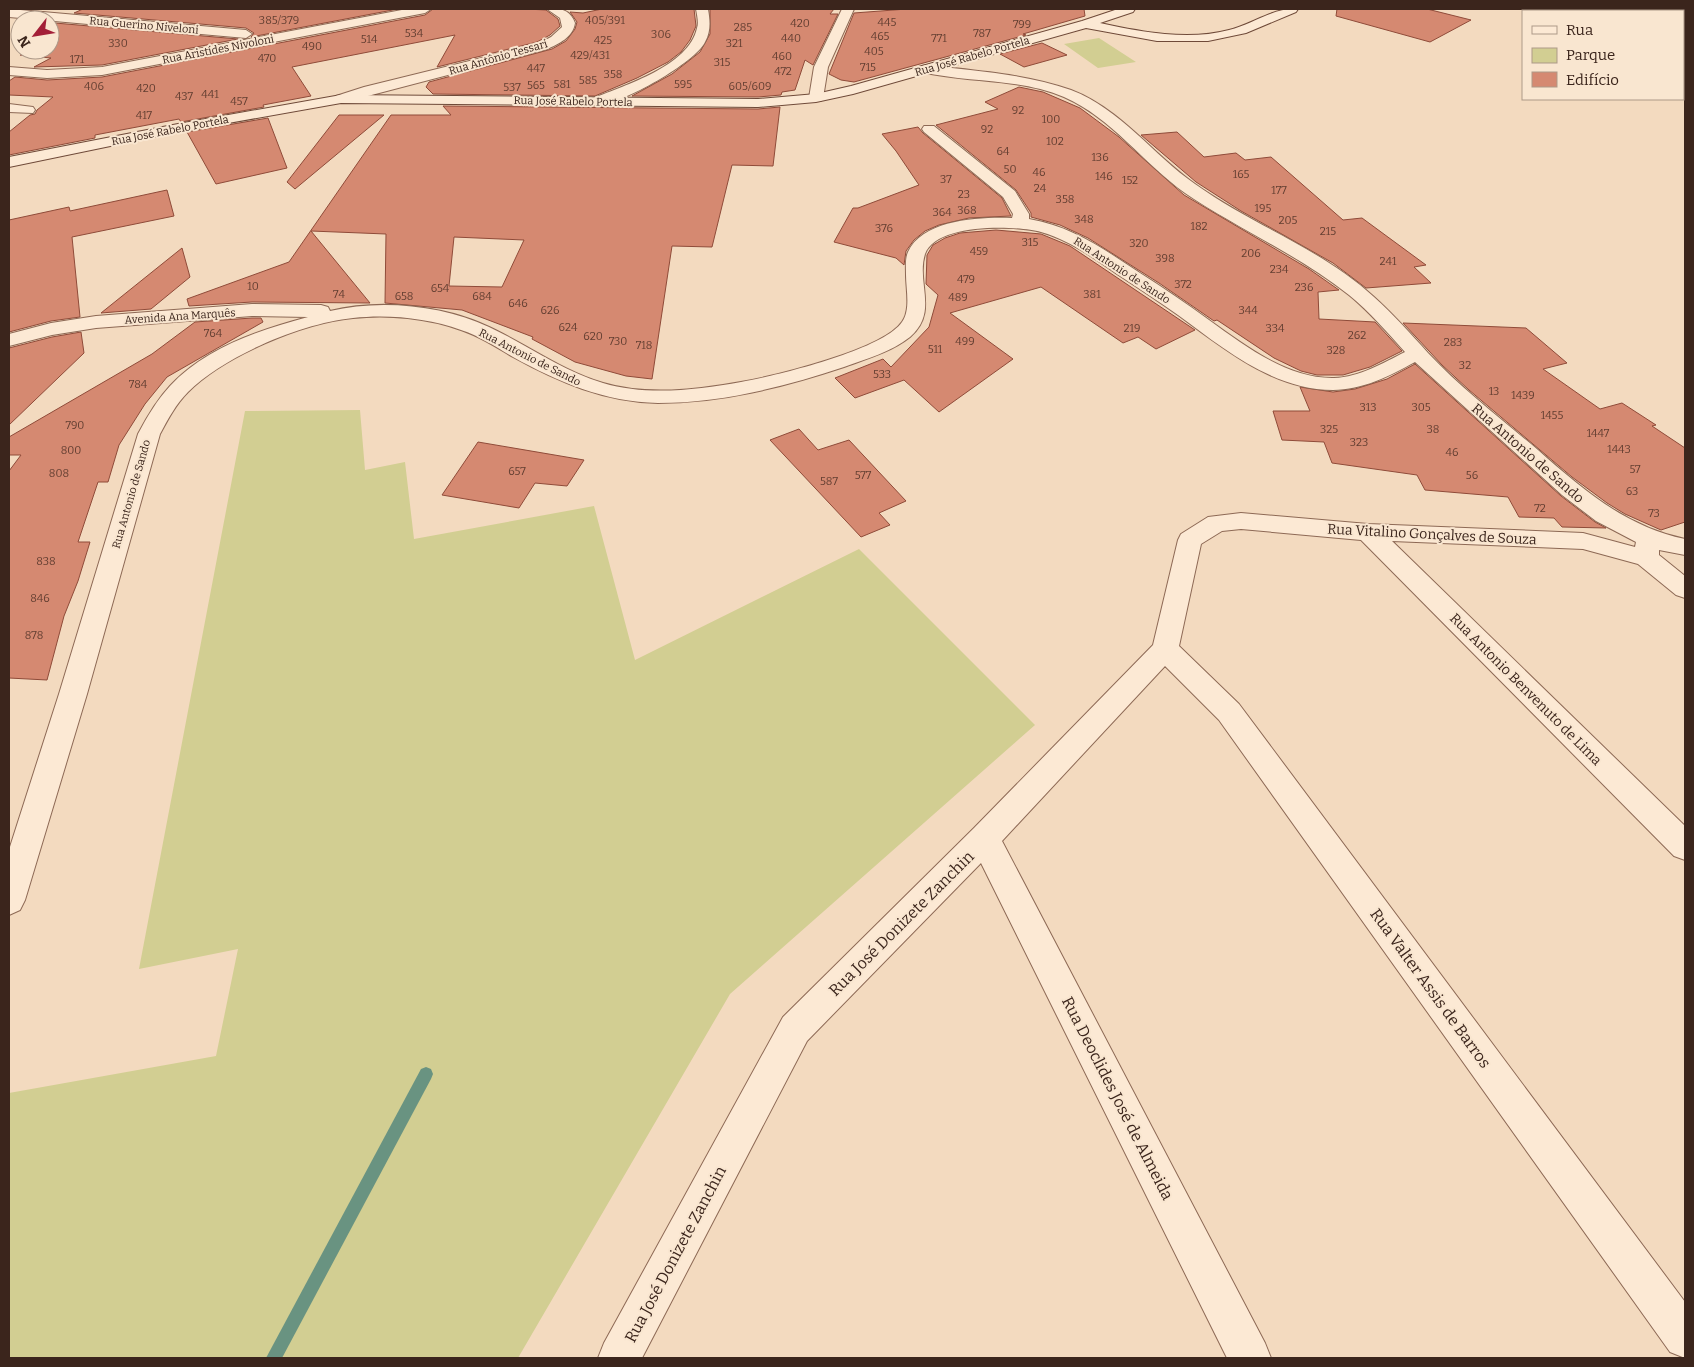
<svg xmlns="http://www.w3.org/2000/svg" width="1694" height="1367" font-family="Bitter,serif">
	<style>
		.green { fill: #d2ce92 }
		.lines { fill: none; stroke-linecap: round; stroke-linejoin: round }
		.stream { fill: #699381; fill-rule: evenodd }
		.building { fill: #d58971; stroke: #8f4b39; fill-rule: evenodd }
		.street-casing { stroke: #8d6955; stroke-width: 2 }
		.secondary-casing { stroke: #6f4a39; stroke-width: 2 }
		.street { fill: #fce9d4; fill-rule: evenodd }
		.secondary { fill: #fce9d4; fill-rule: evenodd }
		.labels { text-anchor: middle; stroke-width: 4; stroke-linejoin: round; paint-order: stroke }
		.number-label { font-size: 11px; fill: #623e31 }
		.far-street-label { font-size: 11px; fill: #3b251c; stroke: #f9e6d0 }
		.street-label { font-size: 14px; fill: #3b251c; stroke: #f9e6d0 }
		.near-street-label { font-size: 16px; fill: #3b251c; stroke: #f9e6d0 }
	</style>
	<rect width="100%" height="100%" fill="#f3dabf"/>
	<!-- green -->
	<path class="green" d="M1099,38L1136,62L1098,68L1064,44Z
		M360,410L365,470L405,462L414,539L594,506L635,660L859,549L1035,725L730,994L518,1358H9V1093L216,1056L238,949L139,969L245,411Z"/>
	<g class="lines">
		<!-- stream -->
		<path class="stream" d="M426,1067L431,1069L433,1074L431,1079L282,1358H266L421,1069Z"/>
	</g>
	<!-- building -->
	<path class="building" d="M83,9H398L251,37L254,33L246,28L74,13Z
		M433,9H526L546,10L558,19L560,26L550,35L537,42L437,67L455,35L292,67L311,96L263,105L264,107L181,122L179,119L95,135V138L9,155V132L30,115L35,114L37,110L53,97L9,95V81L15,77L47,80L102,77L425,15Z
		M602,9H694L696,26L690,40L681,52L668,62L637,78L595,96L433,94L426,87L429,82L552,49L566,41L575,29L577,22L570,12L583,13Z
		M710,9H834L830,14H838L813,65L805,60L795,90L782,92L781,95L758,97L632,96L672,74L700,52L710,34Z
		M907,9H1084L1085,16L1023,34L1026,35L854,82L841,80L829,74L854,13Z
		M1337,9H1427L1471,20L1430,42L1336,16Z
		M55,23L238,39L102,65L34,67L51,58L20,55L29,50H50V25Z
		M1042,43L1067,55L1024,67L1000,54Z
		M1019,87L1043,92L1080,108L1119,137L1184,195L1309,269L1339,290L1318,292L1319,319L1375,322L1402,351L1370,367L1343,375H1317L1301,371L1274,358L1217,320L1214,321L1159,283L1088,238L1060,225L1031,217V213L1016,190L936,125L998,109L985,102Z
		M443,106L758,109L780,107L773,166L732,165L712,247L672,246L652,379L626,376L575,362L532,339L533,337L462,310L385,303L386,234L311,231L370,303L252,302L189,306L187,299L289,262L391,115H451ZM454,237L524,240L502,287L449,286Z
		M339,115H384L295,189L287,182Z
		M268,118L287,168L216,184L187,132Z
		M918,127L923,133L1002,198L1011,216L969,218L939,225L925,231L914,240L906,251L904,265L896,258L834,242L853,208H858L919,185L896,151L882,134Z
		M1177,132L1204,157L1236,153L1245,160L1271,157L1343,220L1362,218L1426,265L1414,267L1431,283L1366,288L1333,263L1241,211L1196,182L1141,135Z
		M167,190L174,216L72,237L80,317L51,321L9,332V220L69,207L70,211Z
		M996,230L1041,234L1070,246L1195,330L1156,349L1138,337L1123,343L1041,287L950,313L1013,359L939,412L904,380L855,398L835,378L883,359L891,367L929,327L938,295L926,284L927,255L933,245L945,238L960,233Z
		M182,248L190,277L151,309L101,313Z
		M252,318H261L263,322L167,377L145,404L119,445L108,482H98L78,542H90L78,581L64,616L47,680L9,678V471L21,455H9V437L152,354L195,322Z
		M1403,323L1526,328L1567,363L1543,369L1600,409L1622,403L1656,425L1652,426L1685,448V522L1661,530L1625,514L1607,503L1572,477L1469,390L1442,365Z
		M81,332L84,353L9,425V348L52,337Z
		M1415,364L1561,496L1595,522L1606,528L1562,527L1554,518L1519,517L1508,497L1425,490L1417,475L1332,463L1324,442L1282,440L1273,411H1310L1300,387L1333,392L1355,389L1387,379Z
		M799,429L818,450L849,440L906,501L879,513L890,525L861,537L770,440Z
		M478,442L584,460L567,486L535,483L519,508L442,495Z"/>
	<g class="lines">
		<!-- street casing -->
		<g class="street-casing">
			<path id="street" d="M9,9L246,30L252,34L246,38L9,17Z
				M407,9H431L425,13L102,75L47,78L9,75V67L47,70L102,67Z
				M547,9C560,8 570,9 575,23C573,37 559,44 547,49L341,103L336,102L334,99L336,96L364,87L538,44L551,37L562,27L560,18Z
				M696,9H708C710,21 711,31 705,42C695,63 615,109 594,104L592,101L594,98C625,85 689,66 697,28C699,23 697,15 696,9Z
				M842,9H854L828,67L823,98L821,101H811L809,98L814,67Z
				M927,65C975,71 1026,74 1071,90C1121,109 1153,155 1195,184C1252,225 1322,249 1374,297C1393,314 1411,334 1428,353C1461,388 1501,419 1538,450C1582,489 1626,527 1685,539V555L1659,550V555L1685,576V598L1676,595L1638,564L1583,549L1392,541L1685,826V860L1674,856L1361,540L1241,529L1222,531L1201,544L1179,646L1239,704L1685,1302V1358L1670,1352L1219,720L1165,666L1002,841L1265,1343L1271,1358H1227L981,863L807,1041L642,1358H598L604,1343L783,1017L974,828L1153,645L1178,540L1181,534L1208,517L1241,513L1368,524L1583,533L1635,547L1636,542L1596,521L1562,495L1415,362C1390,376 1362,390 1333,390C1273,390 1223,348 1178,315C1158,301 1137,287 1117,274C1093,257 1069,240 1041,232C1015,225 936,223 925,254C916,283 939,312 910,337C891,352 866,359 844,367C784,387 721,403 658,403C605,402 558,382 513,357C496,347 480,336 461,330C428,318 388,314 353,318C302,323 224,356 188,392C176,404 168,419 160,434L87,694L25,900L20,910L9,915V850L59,694L138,434C147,417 157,400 170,386C205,348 259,330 308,317L252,316L96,328L52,335L9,346V334L51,323L96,316L252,304L321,305L328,307L330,311C380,299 443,305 489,327C528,345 562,371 603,383C646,396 697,390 741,382C775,376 883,350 902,322C911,310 906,289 906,275C906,268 905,259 908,252C923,219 981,217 1012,218L1013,214L1003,197L924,132L922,129L924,126H934L1015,191L1029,214V219C1072,226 1105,250 1140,273C1164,288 1187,304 1209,320C1245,346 1288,379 1334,378C1360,377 1383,363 1405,352C1387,332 1370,312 1349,295C1299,255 1238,229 1185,193C1143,163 1112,118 1064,97C1019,78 969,83 922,72L920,69L922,66Z
				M9,104L33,107L35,110L33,113L9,112Z"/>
		</g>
		<!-- secondary casing -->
		<g class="secondary-casing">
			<path id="secondary" d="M1118,9H1135L1133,12L1100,23C1141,32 1188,41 1229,30C1253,24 1274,7 1298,9L1296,12L1246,33L1208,41H1157L1086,28L853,94L816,102L758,107L341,103L178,132L9,167V157L178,124L341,95L758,99L816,94L851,86L1082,21Z"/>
		</g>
		<!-- street -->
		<use href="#street" class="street"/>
		<!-- secondary -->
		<use href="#secondary" class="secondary"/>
	</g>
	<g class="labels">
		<!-- number labels -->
		<g class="number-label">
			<text x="279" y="24">385/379</text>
			<text x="605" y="24">405/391</text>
			<text x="887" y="26">445</text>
			<text x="800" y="27">420</text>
			<text x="1022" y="28">799</text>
			<text x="743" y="31">285</text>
			<text x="414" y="37">534</text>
			<text x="982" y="37">787</text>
			<text x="661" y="38">306</text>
			<text x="880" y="40">465</text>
			<text x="791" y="42">440</text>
			<text x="939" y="42">771</text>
			<text x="369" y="43">514</text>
			<text x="603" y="44">425</text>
			<text x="118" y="47">330</text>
			<text x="734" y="47">321</text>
			<text x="312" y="50">490</text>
			<text x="874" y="55">405</text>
			<text x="590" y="59">429/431</text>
			<text x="782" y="60">460</text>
			<text x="267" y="62">470</text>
			<text x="77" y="63">171</text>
			<text x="722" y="66">315</text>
			<text x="868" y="71">715</text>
			<text x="536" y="72">447</text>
			<text x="783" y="75">472</text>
			<text x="613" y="78">358</text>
			<text x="588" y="84">585</text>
			<text x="562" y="88">581</text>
			<text x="683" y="88">595</text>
			<text x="536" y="89">565</text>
			<text x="94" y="90">406</text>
			<text x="750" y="90">605/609</text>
			<text x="512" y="91">537</text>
			<text x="146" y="92">420</text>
			<text x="210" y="98">441</text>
			<text x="184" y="100">437</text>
			<text x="239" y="105">457</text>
			<text x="1018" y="114">92</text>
			<text x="144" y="119">417</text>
			<text x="1051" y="123">100</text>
			<text x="987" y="133">92</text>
			<text x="1055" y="145">102</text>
			<text x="1003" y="155">64</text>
			<text x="1100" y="161">136</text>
			<text x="1010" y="173">50</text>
			<text x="1039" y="176">46</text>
			<text x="1241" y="178">165</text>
			<text x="1104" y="180">146</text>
			<text x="946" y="183">37</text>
			<text x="1130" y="184">152</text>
			<text x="1040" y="192">24</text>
			<text x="1279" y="194">177</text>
			<text x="964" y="198">23</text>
			<text x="1065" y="203">358</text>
			<text x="1263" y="212">195</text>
			<text x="967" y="214">368</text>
			<text x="942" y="216">364</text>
			<text x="1084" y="223">348</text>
			<text x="1288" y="224">205</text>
			<text x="1199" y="230">182</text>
			<text x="884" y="232">376</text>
			<text x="1328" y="235">215</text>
			<text x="1030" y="246">315</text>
			<text x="1139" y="247">320</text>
			<text x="979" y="255">459</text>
			<text x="1251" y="257">206</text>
			<text x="1165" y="262">398</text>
			<text x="1388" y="265">241</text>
			<text x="1279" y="273">234</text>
			<text x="966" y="283">479</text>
			<text x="1183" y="288">372</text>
			<text x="253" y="290">10</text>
			<text x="1304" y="291">236</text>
			<text x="440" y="292">654</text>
			<text x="339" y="298">74</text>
			<text x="1092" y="298">381</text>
			<text x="404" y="300">658</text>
			<text x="482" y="300">684</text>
			<text x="958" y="301">489</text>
			<text x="518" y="307">646</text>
			<text x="550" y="314">626</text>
			<text x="1248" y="314">344</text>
			<text x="568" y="331">624</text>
			<text x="1132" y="332">219</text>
			<text x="1275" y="332">334</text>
			<text x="213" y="337">764</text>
			<text x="1357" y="339">262</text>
			<text x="593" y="340">620</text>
			<text x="618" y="345">730</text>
			<text x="965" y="345">499</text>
			<text x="1453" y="346">283</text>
			<text x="644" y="349">718</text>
			<text x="935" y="353">511</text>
			<text x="1336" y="354">328</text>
			<text x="1465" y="369">32</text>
			<text x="882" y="378">533</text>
			<text x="138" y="388">784</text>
			<text x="1494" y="395">13</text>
			<text x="1523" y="399">1439</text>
			<text x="1368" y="411">313</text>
			<text x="1421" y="411">305</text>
			<text x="1552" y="419">1455</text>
			<text x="75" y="429">790</text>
			<text x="1329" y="433">325</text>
			<text x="1433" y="433">38</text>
			<text x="1598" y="437">1447</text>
			<text x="1359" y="446">323</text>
			<text x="1619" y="453">1443</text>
			<text x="71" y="454">800</text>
			<text x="1452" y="456">46</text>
			<text x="1635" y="473">57</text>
			<text x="517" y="475">657</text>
			<text x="59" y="477">808</text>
			<text x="863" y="479">577</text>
			<text x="1472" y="479">56</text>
			<text x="829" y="485">587</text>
			<text x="1632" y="495">63</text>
			<text x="1540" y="512">72</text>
			<text x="1654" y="517">73</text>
			<text x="46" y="565">838</text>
			<text x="40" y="602">846</text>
			<text x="34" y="639">878</text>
		</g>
		<!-- far-street labels -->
		<g class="far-street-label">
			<text transform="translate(144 25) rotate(5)" y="4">Rua Guerino Niveloni</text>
			<text transform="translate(218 49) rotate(-11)" y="4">Rua Aristídes Nivoloni</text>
			<text transform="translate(972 56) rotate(-16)" y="4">Rua José Rabelo Portela</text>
			<text transform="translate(498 57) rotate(-16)" y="4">Rua Antônio Tessari</text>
			<text transform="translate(573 101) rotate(1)" y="4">Rua José Rabelo Portela</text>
			<text transform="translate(170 130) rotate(-11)" y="4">Rua José Rabelo Portela</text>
			<text transform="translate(1122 270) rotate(33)" y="4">Rua Antonio de Sando</text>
			<text transform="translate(180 316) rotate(-4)" y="4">Avenida Ana Marquês</text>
			<text transform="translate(530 357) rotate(27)" y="4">Rua Antonio de Sando</text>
			<text transform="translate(131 494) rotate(-74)" y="4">Rua Antonio de Sando</text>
		</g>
		<!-- street labels -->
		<g class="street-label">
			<text transform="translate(1528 453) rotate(41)" y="5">Rua Antonio de Sando</text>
			<text transform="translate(1432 534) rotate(3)" y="5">Rua Vitalino Gonçalves de Souza</text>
			<text transform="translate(1526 689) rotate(45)" y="5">Rua Antonio Benvenuto de Lima</text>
		</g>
		<!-- near-street labels -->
		<g class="near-street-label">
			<text transform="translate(901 923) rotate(-45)" y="6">Rua José Donizete Zanchin</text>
			<text transform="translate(1431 988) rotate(54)" y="6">Rua Valter Assis de Barros</text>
			<text transform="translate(1118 1098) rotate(63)" y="6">Rua Deoclides José de Almeida</text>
			<text transform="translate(675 1254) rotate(-62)" y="6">Rua José Donizete Zanchin</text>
		</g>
	</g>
	<!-- border -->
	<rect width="1694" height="1367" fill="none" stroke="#3b251c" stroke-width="20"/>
	<!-- legend -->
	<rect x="1522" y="10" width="162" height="90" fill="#f9e6d0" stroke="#ad9988"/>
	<rect x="1532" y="26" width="25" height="8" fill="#fce9d4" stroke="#ad9988"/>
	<text x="1566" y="35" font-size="15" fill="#3b251c">Rua</text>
	<rect x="1532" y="48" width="25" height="15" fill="#d2ce92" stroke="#ad9988"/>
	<text x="1566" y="60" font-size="15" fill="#3b251c">Parque</text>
	<rect x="1532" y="72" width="25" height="15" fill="#d58971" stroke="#ad9988"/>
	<text x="1566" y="85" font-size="15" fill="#3b251c">Edifício</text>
	<!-- north arrow -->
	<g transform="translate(35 35) rotate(239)"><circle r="24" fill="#f9e6d0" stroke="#ad9988"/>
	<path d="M0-4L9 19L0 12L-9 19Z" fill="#a31f37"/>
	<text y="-8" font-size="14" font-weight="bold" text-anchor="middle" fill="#3b251c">N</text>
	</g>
</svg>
